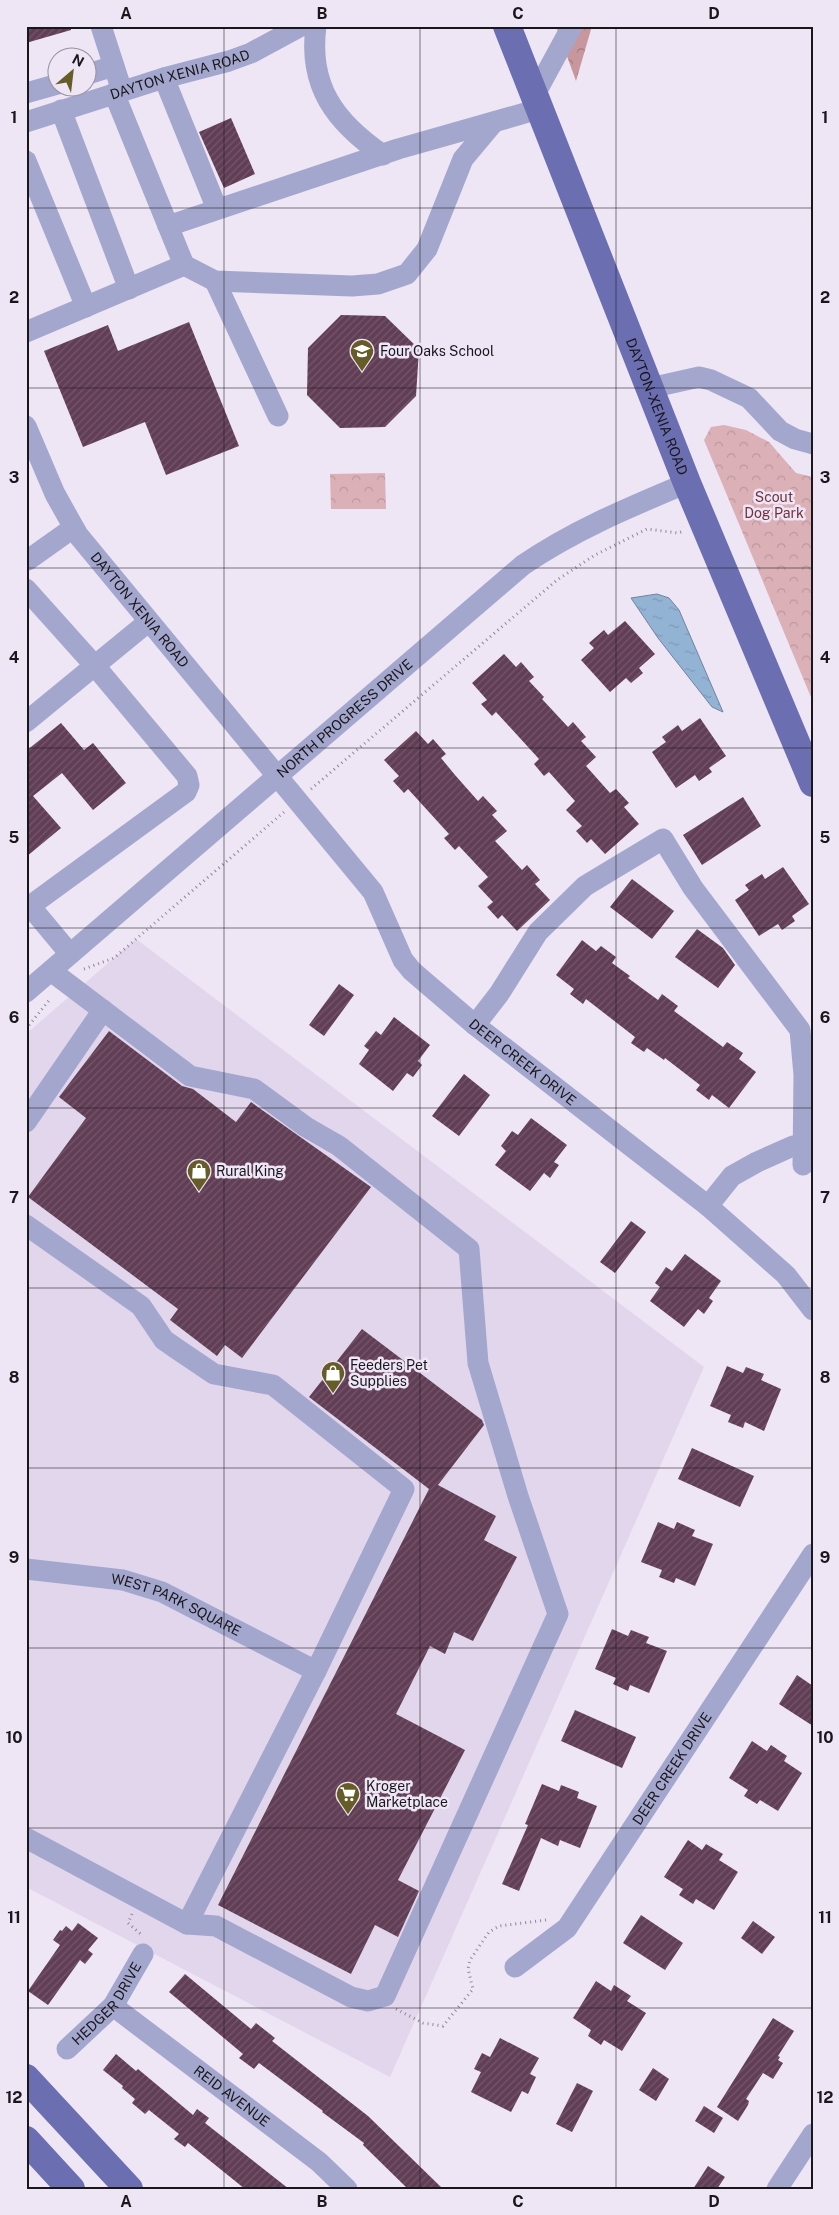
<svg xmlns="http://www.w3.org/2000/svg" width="839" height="2215" font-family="'Public Sans',sans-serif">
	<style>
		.built { fill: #e2d6ec }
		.forest { fill: url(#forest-crowns) }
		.park { fill: url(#park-crowns) }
		.water { fill: url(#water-ripples); stroke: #6f849e }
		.building { fill: url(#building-hatch) }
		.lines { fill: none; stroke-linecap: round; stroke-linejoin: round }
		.path { stroke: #8f8994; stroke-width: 3; stroke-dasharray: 1 4; stroke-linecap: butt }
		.minor { stroke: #a4a7cd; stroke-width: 21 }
		.major { stroke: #6b6fb2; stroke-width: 28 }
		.grid { fill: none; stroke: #1a171c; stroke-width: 1; stroke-opacity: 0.55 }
		.labels { text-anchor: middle; stroke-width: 5; stroke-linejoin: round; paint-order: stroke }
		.street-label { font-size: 14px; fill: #1a171c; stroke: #eee5f5 }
		.poi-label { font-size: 14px; fill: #1a171c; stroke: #eee5f5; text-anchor: start }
		.park-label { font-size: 14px; fill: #71313e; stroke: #eee5f5 }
		.neatline { fill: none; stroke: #1a171c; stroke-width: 2 }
		.grid-label { font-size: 16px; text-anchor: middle; font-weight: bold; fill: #1a171c }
	</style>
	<defs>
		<pattern id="forest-crowns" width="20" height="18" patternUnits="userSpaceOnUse" patternTransform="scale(1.25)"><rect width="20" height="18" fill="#c8969d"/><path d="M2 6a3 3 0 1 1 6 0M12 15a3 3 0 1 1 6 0" fill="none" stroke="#a2797f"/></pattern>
		<pattern id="park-crowns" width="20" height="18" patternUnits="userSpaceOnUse" patternTransform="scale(1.25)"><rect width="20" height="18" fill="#dbb1b7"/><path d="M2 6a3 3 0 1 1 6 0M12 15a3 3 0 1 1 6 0" fill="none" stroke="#bb989d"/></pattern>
		<pattern id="water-ripples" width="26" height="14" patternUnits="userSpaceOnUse" patternTransform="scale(1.25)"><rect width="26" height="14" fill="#93b3d5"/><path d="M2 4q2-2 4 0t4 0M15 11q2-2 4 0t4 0" fill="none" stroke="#7e99b6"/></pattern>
		<pattern id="building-hatch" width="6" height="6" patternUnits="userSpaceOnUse" patternTransform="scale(1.25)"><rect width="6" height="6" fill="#613e56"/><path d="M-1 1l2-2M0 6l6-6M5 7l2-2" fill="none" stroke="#73576a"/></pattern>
	</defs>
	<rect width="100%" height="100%" fill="#eee5f5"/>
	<!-- built -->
	<path class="built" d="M136,939L704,1367L390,2077L26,1887V1034Z"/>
	<!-- forest -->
	<path class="forest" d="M556,26H592L576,81Z"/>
	<!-- park -->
	<path class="park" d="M724,425L746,430L769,442L796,473L813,477V702L704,440L711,427Z
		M385,473L386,509H331L330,474Z"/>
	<!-- water -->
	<path class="water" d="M657,594L669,598L679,610L723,712L712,707L658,638L631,598Z"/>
	<!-- building -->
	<path class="building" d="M26,26H71V30L26,43Z
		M231,118L255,174L224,188L199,132Z
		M341,315L385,316L419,349L416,396L385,427L340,428L307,395L308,348Z
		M189,322L239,446L166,475L145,422L83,447L44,351L108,325L118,351Z
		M625,621L655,654L639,668L643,673L631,683L626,678L610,692L581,660L594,648L589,643L604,630L608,635Z
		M504,654L516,667L521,662L534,677L529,681L544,697L542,699L568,727L573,722L586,737L581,741L596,757L586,766L610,793L616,789L629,803L624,807L639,824L605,854L591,839L587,843L576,831L582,826L566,810L575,801L549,772L544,776L534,764L539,759L496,712L492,716L481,704L487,700L472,683Z
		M700,718L726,756L709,768L712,772L699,781L695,775L676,788L652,752L666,742L662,737L678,725L682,731Z
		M61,723L84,750L93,743L126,783L93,810L62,773L33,796L61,828L26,857V751Z
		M416,731L428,744L433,739L446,754L441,758L455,775L478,801L483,796L497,811L492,815L507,831L495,841L522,870L527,865L540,880L535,884L550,900L517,931L502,915L498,919L487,907L493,902L478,886L488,877L459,846L455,850L444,838L449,834L408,789L404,793L393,781L399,776L384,760Z
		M743,797L761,826L702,865L683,835Z
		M783,867L809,904L792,916L795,921L782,930L778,924L759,936L735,900L749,890L745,885L762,874L765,879Z
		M632,879L674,911L652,939L610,907Z
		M697,929L723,948L735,965L718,988L675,957Z
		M582,940L596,951L601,946L616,957L612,963L630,976L628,978L658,1000L662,994L678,1006L674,1011L723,1047L727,1042L743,1053L739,1059L756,1072L729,1108L712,1095L709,1100L696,1090L700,1085L665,1058L664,1060L647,1048L644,1052L631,1043L635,1037L586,999L583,1004L570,994L574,989L556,975Z
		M339,984L354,995L324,1036L309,1025Z
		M394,1017L430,1045L418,1061L422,1065L413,1077L407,1073L393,1091L359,1064L369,1050L364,1046L376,1031L381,1035Z
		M109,1031L182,1086L193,1089L236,1122L251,1102L371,1187L242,1358L225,1345L217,1356L170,1320L178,1309L28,1197L86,1118L59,1097Z
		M464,1074L490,1095L459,1136L432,1116Z
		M531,1118L567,1145L554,1162L559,1165L550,1178L544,1173L530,1191L495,1165L506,1151L501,1146L512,1131L518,1135Z
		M631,1221L646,1232L615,1273L600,1262Z
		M685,1254L721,1281L709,1298L713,1301L704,1314L698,1309L684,1327L650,1301L660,1287L655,1283L666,1267L672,1271Z
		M362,1329L482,1420L484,1425L438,1485L496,1516L484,1540L517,1557L473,1641L454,1632L445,1654L430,1646L396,1714L465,1750L398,1880L419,1891L398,1937L375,1925L351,1974L218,1905L429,1489L309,1397Z
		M727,1366L743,1373L746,1367L764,1374L761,1380L781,1389L764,1431L745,1422L743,1428L728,1422L731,1415L710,1406Z
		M692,1448L754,1476L740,1507L678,1479Z
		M658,1522L674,1529L677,1522L695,1530L692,1536L713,1544L695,1586L676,1578L674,1583L659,1577L662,1570L641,1562Z
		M612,1629L628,1636L631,1630L649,1637L646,1643L667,1651L649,1693L630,1685L628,1691L613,1684L616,1678L595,1669Z
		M797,1675L813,1686V1726L779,1704Z
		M575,1710L636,1737L622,1768L561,1741Z
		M752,1741L767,1751L771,1745L787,1756L784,1761L802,1773L778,1811L760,1800L757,1804L744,1796L748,1790L729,1778Z
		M542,1784L559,1791L561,1785L579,1792L577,1798L597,1806L580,1848L560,1840L558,1846L541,1838L519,1891L502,1884L528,1825L525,1824Z
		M688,1840L702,1850L706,1844L723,1854L719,1860L738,1872L714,1910L696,1899L693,1904L679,1895L683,1889L664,1877Z
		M641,1915L683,1943L665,1970L623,1943Z
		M753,1921L775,1937L762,1954L741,1938Z
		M78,1923L98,1938L88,1950L93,1954L85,1964L80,1960L48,2005L28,1991L60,1945L53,1940L60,1930L62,1931L66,1926L72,1931Z
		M185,1974L251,2029L256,2023L275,2038L272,2041L368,2116L443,2189H408L363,2145L364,2143L322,2112L323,2111L259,2063L254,2069L239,2058L243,2054L169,1992Z
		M596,1981L611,1991L614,1985L631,1996L627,2001L646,2013L622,2051L604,2040L601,2045L588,2036L591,2030L573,2018Z
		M773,2018L794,2031L778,2056L780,2057L778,2060L783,2063L773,2079L763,2073L746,2099L749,2101L748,2105L738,2121L717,2107Z
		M500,2038L539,2058L530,2074L536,2077L528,2094L522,2091L511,2112L471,2092L481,2072L474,2069L482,2053L490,2057Z
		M116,2054L136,2071L138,2069L193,2115L197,2109L209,2118L205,2123L289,2189H245L188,2143L185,2147L174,2139L179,2134L149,2110L145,2114L132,2103L135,2099L122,2088L123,2086L103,2070Z
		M653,2068L669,2079L656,2101L639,2090Z
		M577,2083L593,2091L572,2132L556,2124Z
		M704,2106L723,2118L714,2133L695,2121Z
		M708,2166L725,2177L717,2189H693Z"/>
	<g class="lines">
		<!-- path -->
		<path class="path" d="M311,789L557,580L595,555L647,529L678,533L684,531
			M84,969L114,958L284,812
			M26,1029L51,998
			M132,1914L128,1923L143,1936
			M396,2009L423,2023L443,2026L473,1989L468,1969L470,1960L489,1932L499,1926L546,1920"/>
		<!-- minor -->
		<g class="minor">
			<path d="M101,26L122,91"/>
			<path d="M316,26C308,86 335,122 383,155"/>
			<path d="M88,74L114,66"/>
			<path d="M164,78L217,209"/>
			<path d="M26,93L58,84"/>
			<path d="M534,96L572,26"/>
			<path d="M61,110L129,289"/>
			<path id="s1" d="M26,122L164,78L229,61L251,53L301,26"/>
			<path d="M26,161L86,307"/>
			<path d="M168,226L398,149L539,109"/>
			<path d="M184,265L215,281L352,286L378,284L407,274L427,249L463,159L494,122"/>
			<path d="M215,281L278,416"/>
			<path d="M26,332L184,265L114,93"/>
			<path d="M650,388L699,377L711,380L749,398L780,431L795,439L813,444"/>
			<path id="s2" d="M26,426L55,494L78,535L373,892L403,960L412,971L475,1025L708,1206L786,1275L813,1310"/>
			<path d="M26,558L28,560L73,528"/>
			<path d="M26,589L95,666L187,776L189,785L186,792L30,906L70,954"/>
			<path d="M26,722L148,622"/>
			<path id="s3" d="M26,992L523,565C574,530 630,507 687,483"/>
			<path d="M475,1025L499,994L538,932L585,886L663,839L693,888L800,1030L804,1075L803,1165"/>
			<path d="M26,1122L103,1010"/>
			<path d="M708,1206L732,1176L757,1162L793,1146L813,1148"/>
			<path d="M26,1225L141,1306L164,1340L177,1349L214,1374L273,1385L404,1489L316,1671L187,1924"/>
			<path id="s4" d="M26,1569L123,1580L162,1592L316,1671"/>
			<path d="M26,1838L187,1924L216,1926L351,1997L368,2001L385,1996L558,1614L518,1496L478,1363L469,1249L339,1146L306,1127L254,1089L190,1076L51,971"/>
			<path id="s5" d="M515,1967L567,1928L813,1554"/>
			<path id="s6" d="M113,2006L319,2162L347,2189"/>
			<path id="s7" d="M67,2049L113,2006L143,1954"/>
			<path d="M777,2189L813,2134"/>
		</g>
		<!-- major -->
		<g class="major">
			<path id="s8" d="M507,26L687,483L813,783"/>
			<path d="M26,2078L129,2189"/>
			<path d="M26,2140L71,2189"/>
		</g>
	</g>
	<!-- grid -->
	<path class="grid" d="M224,26V2189M420,26V2189M616,26V2189M26,208H813M26,388H813M26,568H813M26,748H813M26,928H813M26,1108H813M26,1288H813M26,1468H813M26,1648H813M26,1828H813M26,2008H813"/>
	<!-- icons -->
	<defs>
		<g id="school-pin" transform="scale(1.25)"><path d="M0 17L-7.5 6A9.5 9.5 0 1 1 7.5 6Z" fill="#665c28" stroke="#eee5f5"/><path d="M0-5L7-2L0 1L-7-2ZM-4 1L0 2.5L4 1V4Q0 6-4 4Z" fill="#fff"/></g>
		<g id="shop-pin" transform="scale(1.25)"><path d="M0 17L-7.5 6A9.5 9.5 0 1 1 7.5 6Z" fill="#665c28" stroke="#eee5f5"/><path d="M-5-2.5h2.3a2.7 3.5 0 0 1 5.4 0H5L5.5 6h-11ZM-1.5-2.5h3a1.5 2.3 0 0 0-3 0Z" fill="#fff"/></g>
		<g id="supermarket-pin" transform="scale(1.25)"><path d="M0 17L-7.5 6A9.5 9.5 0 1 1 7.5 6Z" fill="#665c28" stroke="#eee5f5"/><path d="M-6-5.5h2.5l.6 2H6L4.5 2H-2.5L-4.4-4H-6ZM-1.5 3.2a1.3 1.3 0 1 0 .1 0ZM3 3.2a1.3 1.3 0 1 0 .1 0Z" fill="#fff"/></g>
	</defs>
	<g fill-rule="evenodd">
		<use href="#school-pin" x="362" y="351"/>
		<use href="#shop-pin" x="199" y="1171"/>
		<use href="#shop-pin" x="333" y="1373"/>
		<use href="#supermarket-pin" x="348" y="1794"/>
	</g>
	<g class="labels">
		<!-- street labels -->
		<g class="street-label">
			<text dy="5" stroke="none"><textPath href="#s1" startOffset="161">DAYTON XENIA ROAD</textPath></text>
			<text dy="5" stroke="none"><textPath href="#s8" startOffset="409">DAYTON-XENIA ROAD</textPath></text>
			<text dy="5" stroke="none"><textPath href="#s2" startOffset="218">DAYTON XENIA ROAD</textPath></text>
			<text dy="5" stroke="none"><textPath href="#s3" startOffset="420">NORTH PROGRESS DRIVE</textPath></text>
			<text dy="5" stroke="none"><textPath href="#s2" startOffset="816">DEER CREEK DRIVE</textPath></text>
			<text dy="5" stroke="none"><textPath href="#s4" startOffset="156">WEST PARK SQUARE</textPath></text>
			<text dy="5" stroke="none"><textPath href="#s5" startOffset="256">DEER CREEK DRIVE</textPath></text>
			<text dy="5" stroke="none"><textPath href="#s7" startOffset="61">HEDGER DRIVE</textPath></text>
			<text dy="5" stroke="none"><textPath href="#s6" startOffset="149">REID AVENUE</textPath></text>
		</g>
		<!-- poi labels -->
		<g class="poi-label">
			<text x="380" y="356">Four Oaks School</text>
			<text x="216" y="1176">Rural King</text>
			<text x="350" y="1370">Feeders Pet<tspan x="350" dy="16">Supplies</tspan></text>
			<text x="366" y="1791">Kroger<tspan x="366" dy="16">Marketplace</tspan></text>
		</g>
		<!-- park labels -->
		<g class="park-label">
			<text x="774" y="502">Scout<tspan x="774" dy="16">Dog Park</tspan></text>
		</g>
	</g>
	<!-- border -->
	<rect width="839" height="2215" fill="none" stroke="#eee5f5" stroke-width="55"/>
	<!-- north arrow -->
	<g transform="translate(72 72) rotate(28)"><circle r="24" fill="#eee5f5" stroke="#99939e"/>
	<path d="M0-4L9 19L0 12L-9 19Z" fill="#665c28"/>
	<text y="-8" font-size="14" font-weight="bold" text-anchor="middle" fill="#1a171c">N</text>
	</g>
	<rect x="28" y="28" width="784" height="2160" class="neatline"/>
	<g class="grid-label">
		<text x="126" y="19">A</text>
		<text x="322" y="19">B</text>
		<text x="518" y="19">C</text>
		<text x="714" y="19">D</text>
		<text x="14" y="123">1</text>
		<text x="825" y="123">1</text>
		<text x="14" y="303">2</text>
		<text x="825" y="303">2</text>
		<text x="14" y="483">3</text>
		<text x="825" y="483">3</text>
		<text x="14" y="663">4</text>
		<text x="825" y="663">4</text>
		<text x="14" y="843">5</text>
		<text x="825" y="843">5</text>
		<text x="14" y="1023">6</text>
		<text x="825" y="1023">6</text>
		<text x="14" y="1203">7</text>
		<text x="825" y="1203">7</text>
		<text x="14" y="1383">8</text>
		<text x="825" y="1383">8</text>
		<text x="14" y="1563">9</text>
		<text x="825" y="1563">9</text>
		<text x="14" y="1743">10</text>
		<text x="825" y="1743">10</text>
		<text x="14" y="1923">11</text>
		<text x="825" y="1923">11</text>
		<text x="14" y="2103">12</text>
		<text x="825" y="2103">12</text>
		<text x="126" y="2207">A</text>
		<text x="322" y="2207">B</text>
		<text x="518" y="2207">C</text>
		<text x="714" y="2207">D</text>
	</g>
</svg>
